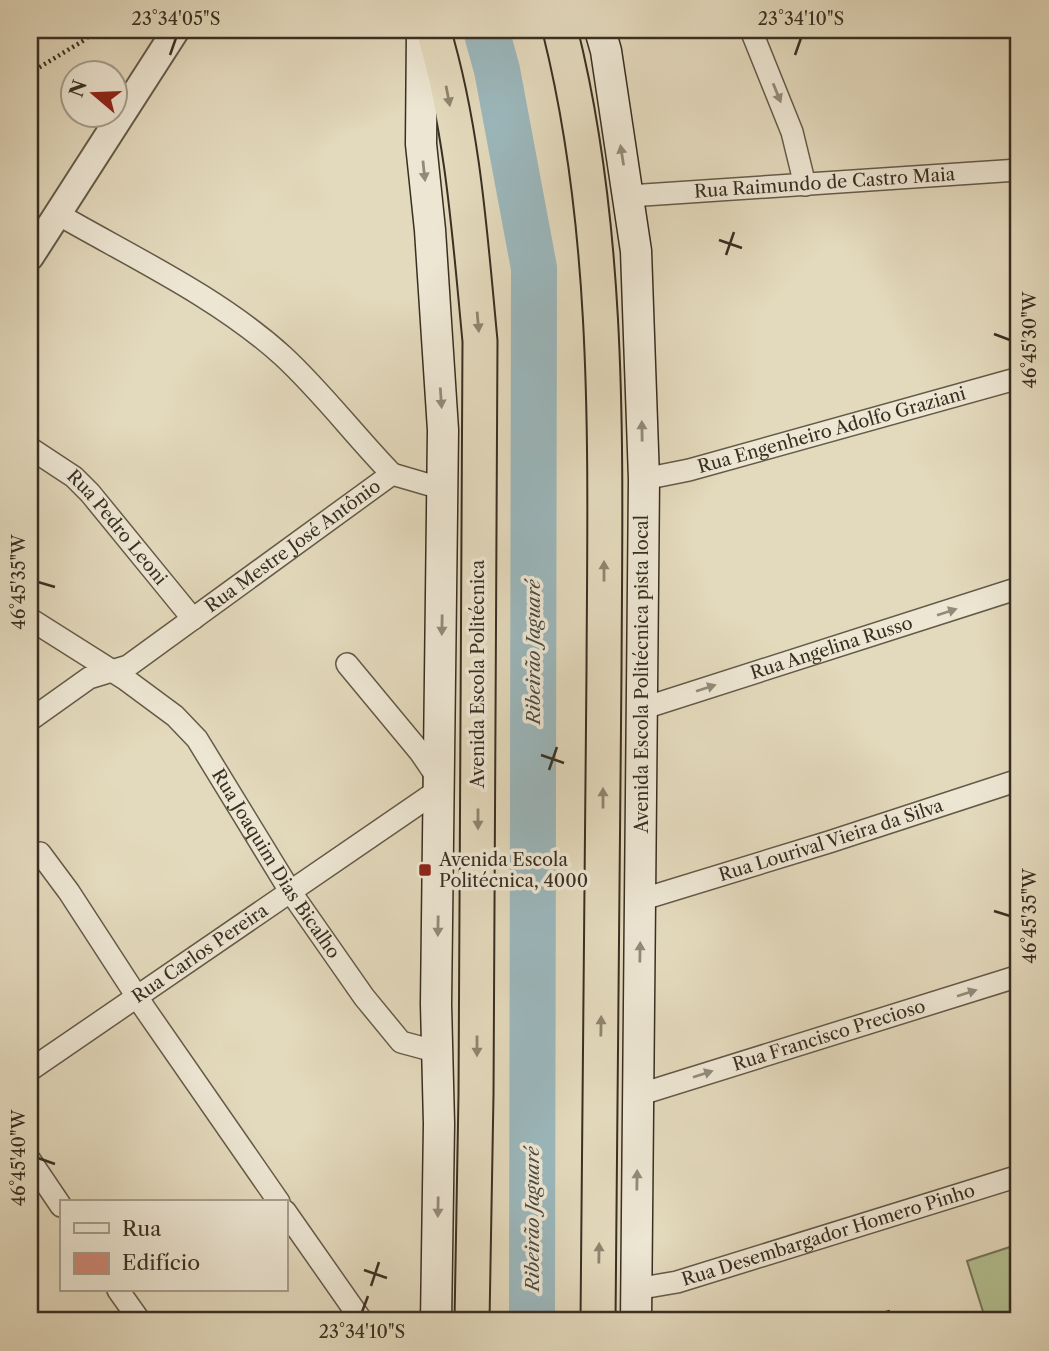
<svg xmlns="http://www.w3.org/2000/svg" width="1049" height="1351" font-family="'Libre Caslon Text',serif">
	<style>
		.grass { fill: #b3bf91; stroke: #76775a; stroke-width: 2 }
		.lines { fill: none; stroke-linecap: round; stroke-linejoin: round }
		.river { stroke: #9bb7bc; stroke-width: 46 }
		.building { fill: url(#building-hatch); stroke: #392f22; stroke-width: 2 }
		.minor-casing { stroke: #645a48; stroke-width: 24 }
		.tertiary-casing { stroke: #645a48; stroke-width: 30 }
		.secondary-casing { stroke: #392f22; stroke-width: 33 }
		.trunk-casing { stroke: #392f22; stroke-width: 37 }
		.path { stroke: #392f22; stroke-width: 4.5; stroke-dasharray: 2 3.5; stroke-linecap: butt }
		.minor { stroke: #ede6d3; stroke-width: 21 }
		.tertiary { stroke: #ede6d3; stroke-width: 26 }
		.secondary { stroke: #ede6d3; stroke-width: 30 }
		.trunk { stroke: #e3d9bc; stroke-width: 33 }
		.oneway { fill: #938a7a }
		.oneway2 { fill: #8e846f }
		.ticks { fill: none; stroke: #392f22; stroke-width: 2.5 }
		.poi-dot { fill: #8f2418; stroke: #ede6d3; stroke-width: 2.5 }
		.labels { text-anchor: middle; stroke-width: 7; stroke-linejoin: round; paint-order: stroke }
		.street-label { font-size: 18px; fill: #392f22; stroke: #ede6d3 }
		.poi-label { font-size: 18px; fill: #392f22; stroke: #ede6d3; text-anchor: start }
		.water-label { font-size: 19px; font-style: italic; fill: #4d4a41; stroke: #ede6d3 }
		.neatline { fill: none; stroke: #392f22; stroke-width: 2.5 }
		.ticks-label { font-size: 18px; text-anchor: middle; fill: #392f22 }
	</style>
	<defs>
		<pattern id="building-hatch" width="6" height="6" patternUnits="userSpaceOnUse" patternTransform="scale(1.75)"><rect width="6" height="6" fill="#ce8a78"/><path d="M-1 1l2-2M0 6l6-6M5 7l2-2" fill="none" stroke="#a87162"/></pattern>
	</defs>
	<rect width="100%" height="100%" fill="#e3d9bc"/>
	<filter id="stains"><feTurbulence type="fractalNoise" baseFrequency=".00286" numOctaves="4"/><feColorMatrix values="0 0 0 0 .2 0 0 0 0 .09 0 0 0 0 .02 0 0 0 .5 -.17"/></filter>
	<radialGradient id="worn" r=".72"><stop offset=".6" stop-color="#630" stop-opacity="0"/><stop offset="1" stop-color="#630" stop-opacity=".3"/></radialGradient>
	<!-- grass -->
	<path class="grass" d="M1019,1244V1321H986L967,1261Z"/>
	<g class="lines">
		<!-- river -->
		<path class="river" d="M486,30L497,70L534,268L532,1321"/>
	</g>
	<!-- building -->
	<path class="building" d="M889,1311L893,1321H853Z"/>
	<g class="lines">
		<!-- minor casing -->
		<g class="minor-casing">
			<g id="minor">
				<path d="M751,30L792,132L805,185"/>
				<path id="s1" d="M629,196L1019,170"/>
				<path id="s2" d="M30,448L74,477L90,493L193,619"/>
				<path d="M392,474L440,488"/>
				<path id="s3" d="M644,479L689,470L1019,378"/>
				<path id="s4" d="M30,619L125,679L175,716L197,739L290,891L364,997L401,1042L438,1052"/>
				<path d="M347,664L420,752L439,780"/>
				<path id="s5" d="M641,709L1019,588"/>
				<path id="s6" d="M30,720L89,678L128,666L392,474C355,436 322,392 283,356C218,297 132,257 56,213"/>
				<path d="M40,853L69,892L145,1009L279,1202"/>
				<path id="s7" d="M640,900L829,842L1019,780"/>
				<path id="s8" d="M30,1070L440,789"/>
				<path id="s9" d="M638,1095L1019,976"/>
				<path d="M30,1160L61,1206"/>
				<path d="M285,1211L362,1321"/>
				<path id="s10" d="M636,1289L677,1282L1019,1176"/>
				<path d="M118,1290L140,1321"/>
			</g>
		</g>
		<!-- tertiary casing -->
		<g class="tertiary-casing">
			<path id="tertiary" d="M30,257L176,30"/>
		</g>
		<!-- secondary casing -->
		<g class="secondary-casing">
			<path id="secondary" d="M422,30L421,144L430,230L443,430L436,1004L439,1124L436,1321
				M600,30L606,51L636,251L644,479L636,1321"/>
		</g>
		<!-- trunk casing -->
		<g class="trunk-casing">
			<path id="trunk" d="M433,30C463,130 470,237 480,341L476,1095L472,1321
				M560,30C612,238 605,457 604,671C602,887 600,1104 598,1321"/>
		</g>
		<!-- path -->
		<path class="path" d="M30,73L86,39L92,30"/>
		<!-- minor -->
		<use href="#minor" class="minor"/>
		<!-- tertiary -->
		<use href="#tertiary" class="tertiary"/>
		<!-- secondary -->
		<use href="#secondary" class="secondary"/>
		<!-- trunk -->
		<use href="#trunk" class="trunk"/>
	</g>
	<!-- one-way arrows -->
	<defs><path id="oneway-solid" d="M-6-.8H1V-3.2L6.5 0L1 3.2V.8H-6Z" transform="scale(1.75)"/></defs>
	<g class="oneway">
		<use href="#oneway-solid" transform="translate(777 93) rotate(68)"/>
		<use href="#oneway-solid" transform="translate(622 155) rotate(-99)"/>
		<use href="#oneway-solid" transform="translate(424 171) rotate(84)"/>
		<use href="#oneway-solid" transform="translate(441 398) rotate(86)"/>
		<use href="#oneway-solid" transform="translate(642 431) rotate(-91)"/>
		<use href="#oneway-solid" transform="translate(947 612) rotate(-18)"/>
		<use href="#oneway-solid" transform="translate(442 625) rotate(91)"/>
		<use href="#oneway-solid" transform="translate(706 688) rotate(-18)"/>
		<use href="#oneway-solid" transform="translate(438 926) rotate(91)"/>
		<use href="#oneway-solid" transform="translate(640 952) rotate(-89)"/>
		<use href="#oneway-solid" transform="translate(967 993) rotate(-18)"/>
		<use href="#oneway-solid" transform="translate(703 1074) rotate(-18)"/>
		<use href="#oneway-solid" transform="translate(637 1180) rotate(-89)"/>
		<use href="#oneway-solid" transform="translate(438 1207) rotate(91)"/>
	</g>
	<g class="oneway2">
		<use href="#oneway-solid" transform="translate(448 96) rotate(79)"/>
		<use href="#oneway-solid" transform="translate(478 322) rotate(85)"/>
		<use href="#oneway-solid" transform="translate(604 571) rotate(-90)"/>
		<use href="#oneway-solid" transform="translate(603 798) rotate(-90)"/>
		<use href="#oneway-solid" transform="translate(478 819) rotate(90)"/>
		<use href="#oneway-solid" transform="translate(601 1026) rotate(-89)"/>
		<use href="#oneway-solid" transform="translate(477 1046) rotate(90)"/>
		<use href="#oneway-solid" transform="translate(599 1253) rotate(-89)"/>
	</g>
	<!-- ticks -->
	<path class="ticks" d="M170,55L176,38M795,55L801,38M719,240L742,248M726,255L734,232M994,334L1010,340M38,582L55,587M541,755L564,763M549,770L557,747M994,911L1010,916M38,1158L55,1164M364,1270L387,1278M371,1286L379,1262M362,1312L368,1296"/>
	<!-- markers -->
	<rect class="poi-dot" x="418" y="863" width="14" height="14" rx="3.5"/>
	<g class="labels">
		<!-- street labels -->
		<g class="street-label">
			<text dy="6" stroke="none"><textPath href="#s1" startOffset="196">Rua Raimundo de Castro Maia</textPath></text>
			<text dy="6" stroke="none"><textPath href="#s3" startOffset="194">Rua Engenheiro Adolfo Graziani</textPath></text>
			<text dy="6" stroke="none"><textPath href="#s2" startOffset="119">Rua Pedro Leoni</textPath></text>
			<text dy="6" stroke="none"><textPath href="#s6" startOffset="317">Rua Mestre José Antônio</textPath></text>
			<text dy="6" stroke="none"><textPath href="#s5" startOffset="200">Rua Angelina Russo</textPath></text>
			<text transform="translate(478 674) rotate(-90)" y="6">Avenida Escola Politécnica</text>
			<text transform="translate(642 674) rotate(-90)" y="6">Avenida Escola Politécnica pista local</text>
			<text dy="6" stroke="none"><textPath href="#s7" startOffset="200">Rua Lourival Vieira da Silva</textPath></text>
			<text dy="6" stroke="none"><textPath href="#s4" startOffset="354">Rua Joaquim Dias Bicalho</textPath></text>
			<text dy="6" stroke="none"><textPath href="#s8" startOffset="206">Rua Carlos Pereira</textPath></text>
			<text dy="6" stroke="none"><textPath href="#s9" startOffset="200">Rua Francisco Precioso</textPath></text>
			<text dy="6" stroke="none"><textPath href="#s10" startOffset="200">Rua Desembargador Homero Pinho</textPath></text>
		</g>
		<!-- poi labels -->
		<g class="poi-label">
			<text x="439" y="866">Avenida Escola<tspan x="439" dy="21">Politécnica, 4000</tspan></text>
		</g>
		<!-- water labels -->
		<g class="water-label">
			<text transform="translate(533 652) rotate(-90)" y="7">Ribeirão Jaguaré</text>
			<text transform="translate(532 1219) rotate(-90)" y="7">Ribeirão Jaguaré</text>
		</g>
	</g>
	<!-- margin -->
	<rect width="1049" height="1351" fill="none" stroke="#e3d9bc" stroke-width="77"/>
	<!-- legend -->
	<rect x="60" y="1200" width="228" height="91" fill="#ede6d3" stroke="#a59d8c" stroke-width="2"/>
	<rect x="74" y="1223" width="35" height="10" fill="#ede6d3" stroke="#a59d8c" stroke-width="2"/>
	<text x="122" y="1236" font-size="21" fill="#392f22">Rua</text>
	<rect x="74" y="1253" width="35" height="21" fill="#ce8a78" stroke="#a59d8c" stroke-width="2"/>
	<text x="122" y="1270" font-size="21" fill="#392f22">Edifício</text>
	<!-- north arrow -->
	<g transform="translate(94 94) rotate(289)"><circle r="33" fill="#ede6d3" stroke="#a59d8c" stroke-width="2"/>
	<path d="M0-5L12 26L0 18L-12 26Z" fill="#8f2418"/>
	<text y="-10" font-size="19" font-weight="bold" text-anchor="middle" fill="#392f22">N</text>
	</g>
	<rect x="38" y="38" width="972" height="1274" class="neatline"/>
	<g class="ticks-label">
		<text x="176" y="25">23°34'05"S</text>
		<text x="801" y="25">23°34'10"S</text>
		<text transform="translate(1030 340) rotate(-90)" y="6">46°45'30"W</text>
		<text transform="translate(19 582) rotate(-90)" y="6">46°45'35"W</text>
		<text transform="translate(1030 916) rotate(-90)" y="6">46°45'35"W</text>
		<text transform="translate(19 1158) rotate(-90)" y="6">46°45'40"W</text>
		<text x="362" y="1338">23°34'10"S</text>
	</g>
	<rect width="100%" height="100%" filter="url(#stains)"/>
	<rect width="100%" height="100%" fill="url(#worn)"/>
</svg>
